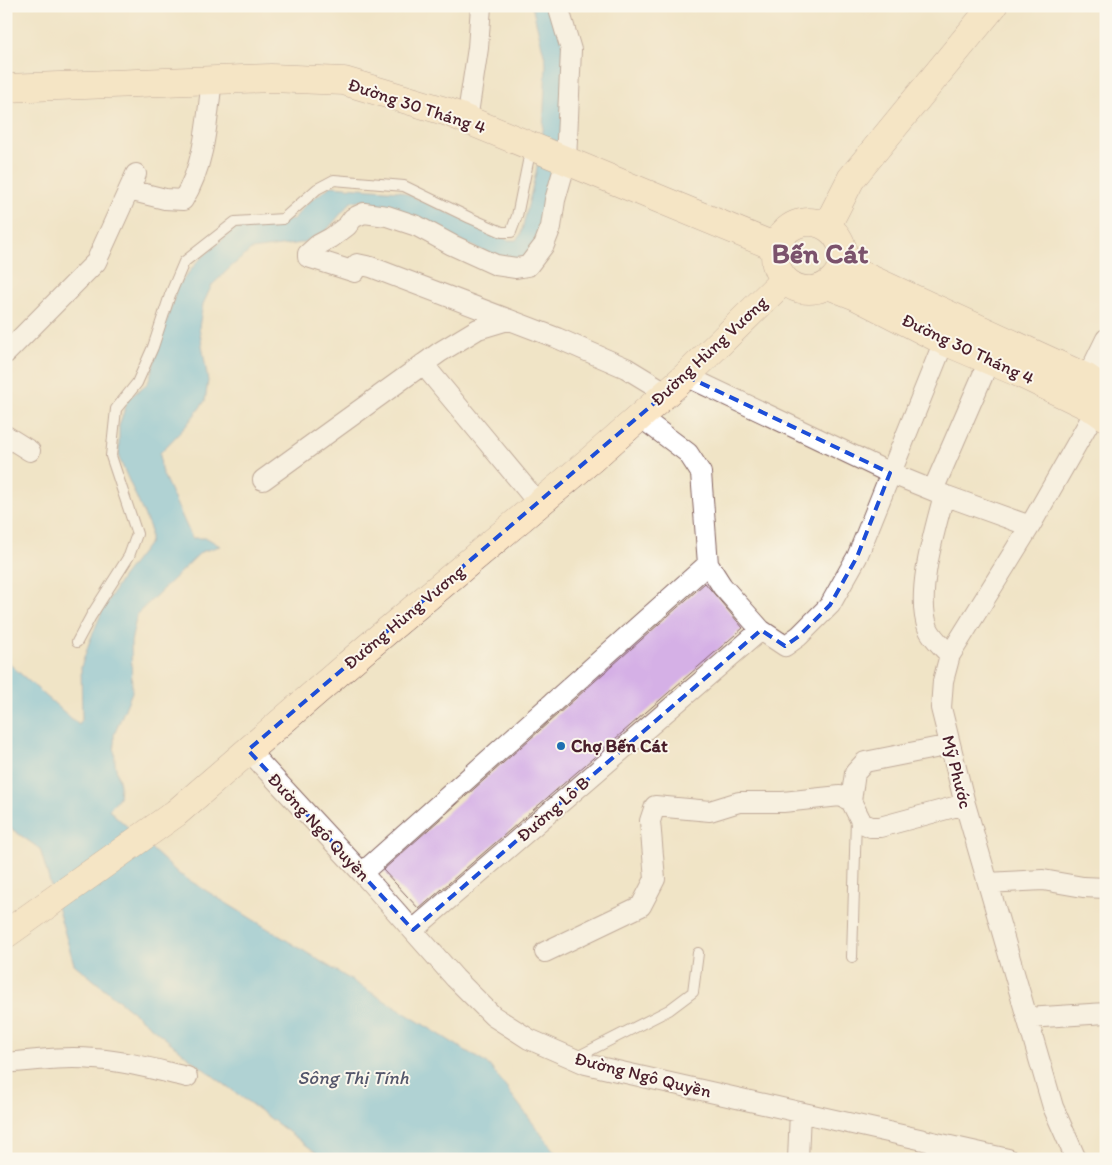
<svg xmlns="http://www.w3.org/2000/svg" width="1112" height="1165" font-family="Itim,sans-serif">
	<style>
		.water { fill: #64bde2; stroke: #576e86 }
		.building { fill: #d5b0e6 }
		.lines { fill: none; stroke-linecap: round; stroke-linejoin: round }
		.service-casing { stroke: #846461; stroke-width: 12 }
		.minor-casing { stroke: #846461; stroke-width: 22 }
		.secondary-casing { stroke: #846461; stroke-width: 29 }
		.service { stroke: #fff; stroke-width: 10 }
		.minor { stroke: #fff; stroke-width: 20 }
		.secondary { stroke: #fbe6c4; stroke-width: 28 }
		.marked { fill: none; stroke: #1d4ed8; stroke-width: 4; stroke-dasharray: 10 6; stroke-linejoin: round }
		.poi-dot { fill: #1f6fb2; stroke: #fbf7ec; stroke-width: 2 }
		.labels { text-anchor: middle; stroke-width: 4; stroke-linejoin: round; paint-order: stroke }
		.street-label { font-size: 18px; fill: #4a1f2b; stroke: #fbf7ec }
		.poi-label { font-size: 18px; font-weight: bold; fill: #4a1f2b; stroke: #fbf7ec; text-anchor: start }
		.water-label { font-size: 19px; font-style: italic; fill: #53566b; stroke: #fbf7ec }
		.town-label { font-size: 28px; font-weight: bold; fill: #7b526c; stroke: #fbf7ec }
	</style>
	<rect width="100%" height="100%" fill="#fbf7ec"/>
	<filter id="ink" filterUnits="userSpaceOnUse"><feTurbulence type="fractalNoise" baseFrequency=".02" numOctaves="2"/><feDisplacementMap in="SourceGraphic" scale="10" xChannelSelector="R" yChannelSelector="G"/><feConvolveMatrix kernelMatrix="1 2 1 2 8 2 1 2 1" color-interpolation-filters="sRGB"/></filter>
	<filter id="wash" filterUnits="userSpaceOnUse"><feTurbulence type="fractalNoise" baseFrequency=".0096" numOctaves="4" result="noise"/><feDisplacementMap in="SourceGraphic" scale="20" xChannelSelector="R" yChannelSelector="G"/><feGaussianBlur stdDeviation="1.12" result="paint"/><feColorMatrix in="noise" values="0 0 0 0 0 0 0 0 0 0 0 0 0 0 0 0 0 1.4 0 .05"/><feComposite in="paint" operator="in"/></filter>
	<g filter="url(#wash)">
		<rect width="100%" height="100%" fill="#f0e4c6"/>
		<!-- water -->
		<path class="water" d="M532,6H551L565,40L564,129L543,233L526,257L512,260L495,256L365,199L351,202L326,231L302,243L251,250L232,266L212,285L203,304L199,327L208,381L205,401L186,426L160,453L161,470L192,538H207L220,546L201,552L137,614L131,642L132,692L114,735L115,764L120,785L119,797L109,810L179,874L489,1065L560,1159H325L193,1061L74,964L40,849L6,825V661L79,725L82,719L81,667L89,643L103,609L122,578L150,542V528L119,458V426L128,399L148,383L177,287L198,261L239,225L274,223L294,219L306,204L331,186L400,191L508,240H516L521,234L536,173L543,131L546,62Z"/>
		<g id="blocks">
			<!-- building -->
			<path class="building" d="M705,583L743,628L419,909L383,870Z"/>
		</g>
	</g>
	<g filter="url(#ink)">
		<use href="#blocks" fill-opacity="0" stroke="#846461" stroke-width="1"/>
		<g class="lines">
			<!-- service casing -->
			<g class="service-casing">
				<path id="service" d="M77,642L91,616L129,556L137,534L111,456L116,409L137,383L153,347L170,295L184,262L235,222L283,219L317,189L334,180L404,186L470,218L502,232H511L517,216L531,147
					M852,957L856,818
					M575,1058L669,1010L693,992L698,953"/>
			</g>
			<!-- minor casing -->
			<g class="minor-casing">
				<path id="minor" d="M558,6L571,50L566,161L555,200L551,227L544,245L528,266L516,268L496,265L452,245L417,226L387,216L364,213L353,218L347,226L331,238L318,245L308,254V257L355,272L357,264L371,267L557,338L626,368L667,393
					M467,120L478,48L481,6
					M129,190L165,199L183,200C205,165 207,120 212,79
					M6,353L96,262L136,174
					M423,364L539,504
					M686,376L890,473L944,495L1030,526
					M1087,378L1106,339
					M639,416L688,453L701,473L708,564L722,586L761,630L785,646L799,636L830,605L857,557L944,341
					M6,436L30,451
					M263,480L440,352L478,329L508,320
					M933,490L989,361
					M944,495C935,530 915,593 928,628C932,638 943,647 950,655
					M248,750L362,873L455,978L493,1016L529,1039L586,1064L1008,1159
					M851,801L855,773L865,762L950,745
					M362,873L708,564
					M988,883L1043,880L1083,887L1106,888
					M413,930L761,630
					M545,952L641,906L655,879L650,821L655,806L710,811L739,802H783L840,796L851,801L862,823L871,827H880L965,804
					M1027,1018L1106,1013
					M6,1063C36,1060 66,1056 95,1059C126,1061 157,1070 187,1077
					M798,1159L800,1112
					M1076,1159L1053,1107L965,804L941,708L943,681L950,655L1030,526L1096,410"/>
			</g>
			<!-- secondary casing -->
			<g class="secondary-casing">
				<path id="secondary" d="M6,88L271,78L344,81L448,112L776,247
					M775 256a34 34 0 1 1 68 0a34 34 0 1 1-68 0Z
					M827,226L851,179L993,6
					M842,266L1087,378L1106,391
					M828,285L856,296L944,341L1017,372L1096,410L1106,417
					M6,934L176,813L367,648L592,459L686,376L784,280"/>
			</g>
			<!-- service -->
			<use href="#service" class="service"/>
			<!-- minor -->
			<use href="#minor" class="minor"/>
			<!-- secondary -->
			<use href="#secondary" class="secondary"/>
		</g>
	</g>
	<!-- marked area -->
	<path d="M0 0H1112V1165H0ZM686,376L890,473L857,557L830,605L799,636L785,646L761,630L413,930L248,750Z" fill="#f0e4c6" fill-opacity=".55" fill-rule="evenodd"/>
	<path class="marked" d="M686,376L890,473L857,557L830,605L799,636L785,646L761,630L413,930L248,750Z"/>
	<!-- markers -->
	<circle class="poi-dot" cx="561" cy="746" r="5"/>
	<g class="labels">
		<!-- street labels -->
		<g class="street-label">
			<text transform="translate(417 106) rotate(18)" y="6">Đường 30 Tháng 4</text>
			<text transform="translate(968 349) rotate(25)" y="6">Đường 30 Tháng 4</text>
			<text transform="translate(709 351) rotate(-43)" y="6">Đường Hùng Vương</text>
			<text transform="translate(404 617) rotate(-40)" y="6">Đường Hùng Vương</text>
			<text transform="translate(957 772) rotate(76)" y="6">Mỹ Phước</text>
			<text transform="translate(553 809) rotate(-41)" y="6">Đường Lô B</text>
			<text transform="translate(319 827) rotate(47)" y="6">Đường Ngô Quyền</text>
			<text transform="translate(643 1075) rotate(14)" y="6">Đường Ngô Quyền</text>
		</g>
		<!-- poi labels -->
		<g class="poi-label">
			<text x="571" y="752">Chợ Bến Cát</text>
		</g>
		<!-- water labels -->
		<g class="water-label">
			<text x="353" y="1084">Sông Thị Tính</text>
		</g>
		<!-- town labels -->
		<g class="town-label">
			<text x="820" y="263">Bến Cát</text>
		</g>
	</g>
	<!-- margin -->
	<rect width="1112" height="1165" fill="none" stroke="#fbf7ec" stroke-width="25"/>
</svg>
